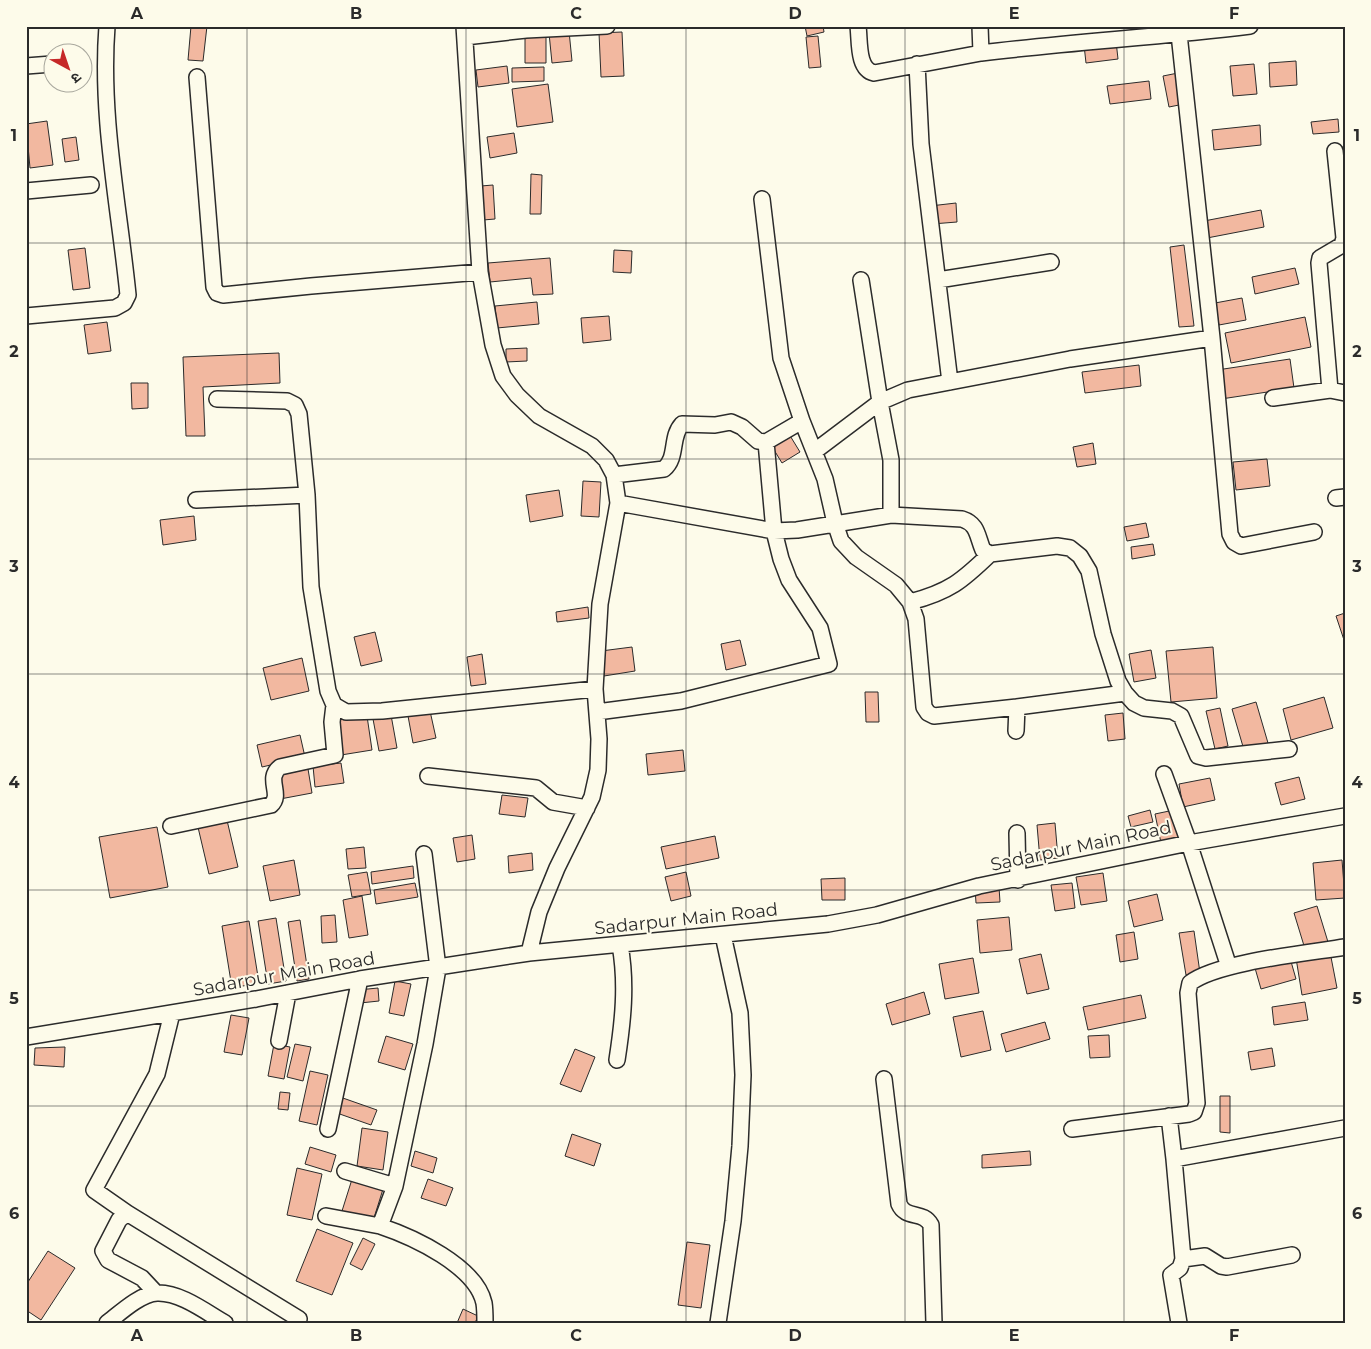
<svg xmlns="http://www.w3.org/2000/svg" width="1371" height="1349" font-family="Montserrat,'Noto Sans Devanagari',sans-serif">
	<style>
		.building { fill: #f2b8a0; stroke: #2b2b2b }
		.lines { fill: none; stroke-linecap: round; stroke-linejoin: round }
		.minor-casing { stroke: #2b2b2b; stroke-width: 18 }
		.minor { stroke: #fdfbea; stroke-width: 15 }
		.grid { fill: none; stroke: #2b2b2b; stroke-width: 1; stroke-opacity: 0.55 }
		.labels { text-anchor: middle; stroke-width: 4; stroke-linejoin: round; paint-order: stroke }
		.street-label { font-size: 18px; fill: #2b2b2b; stroke: #fdfbea }
		.neatline { fill: none; stroke: #2b2b2b; stroke-width: 2 }
		.grid-label { font-size: 16px; text-anchor: middle; font-weight: bold; fill: #2b2b2b }
	</style>
	<rect width="100%" height="100%" fill="#fdfbea"/>
	<!-- building -->
	<path class="building" d="M191,26H207L203,61L188,60Z
		M805,26H823L824,32L807,36Z
		M525,31H546V63H525Z
		M569,31L572,61L552,63L549,33Z
		M622,32L624,76L601,77L599,33Z
		M818,36L821,67L809,68L806,37Z
		M1116,41L1118,59L1086,63L1084,45Z
		M1296,61L1297,85L1270,87L1269,63Z
		M1254,64L1257,94L1233,96L1230,66Z
		M507,66L509,83L478,87L476,70Z
		M544,67V81L512,82V68Z
		M1178,73L1184,104L1169,107L1163,76Z
		M1149,81L1151,99L1110,104L1107,86Z
		M548,84L553,122L517,127L512,89Z
		M1338,119L1339,132L1313,134L1311,122Z
		M47,121L53,165L30,168L26,124Z
		M1260,125L1261,145L1214,150L1212,130Z
		M514,133L517,153L490,158L487,137Z
		M76,137L79,160L65,162L62,139Z
		M531,174L542,175L541,214H530Z
		M493,185L495,219L483,220L481,186Z
		M956,203L957,222L932,224L930,206Z
		M1261,210L1264,227L1207,238L1204,221Z
		M1184,245L1194,326L1179,327L1170,247Z
		M85,248L90,288L73,290L68,250Z
		M614,250L632,251L631,273L613,272Z
		M550,258L553,294L533,295L531,278L490,282L488,263Z
		M1295,268L1299,284L1255,294L1252,277Z
		M1242,298L1246,320L1219,325L1215,303Z
		M537,302L539,324L497,328L495,306Z
		M609,316L611,340L583,343L581,318Z
		M1305,317L1311,347L1231,363L1225,333Z
		M107,322L111,351L88,354L84,325Z
		M527,348V361L506,362V349Z
		M279,353L280,383L203,387L205,436H186L183,357Z
		M1290,359L1294,388L1221,399L1217,370Z
		M1139,365L1141,386L1085,393L1082,372Z
		M131,383H148V408L132,409Z
		M789,434L800,452L782,463L771,445Z
		M1093,443L1096,464L1077,467L1073,447Z
		M1267,459L1270,486L1236,490L1233,462Z
		M583,481L601,482L599,517L581,516Z
		M559,490L563,516L530,522L526,495Z
		M194,516L196,540L163,545L160,520Z
		M1146,523L1149,537L1127,541L1124,527Z
		M1153,544L1155,555L1132,559L1131,547Z
		M588,607L589,618L557,622L556,612Z
		M1345,613V643L1336,616Z
		M375,632L382,661L361,666L354,637Z
		M740,640L746,665L726,670L721,644Z
		M632,647L635,671L604,676L601,651Z
		M1213,647L1217,698L1171,702L1166,651Z
		M1151,650L1156,678L1134,682L1129,654Z
		M482,654L486,684L471,686L467,657Z
		M302,658L309,691L271,700L263,668Z
		M865,692H878L879,722H866Z
		M1324,697L1333,728L1291,740L1283,709Z
		M1256,702L1268,743L1244,750L1232,709Z
		M1220,708L1228,746L1215,749L1206,711Z
		M430,711L436,738L413,743L408,716Z
		M1123,713L1125,739L1108,741L1105,715Z
		M391,715L397,748L379,751L373,719Z
		M367,716L372,750L341,755L336,720Z
		M300,735L305,757L262,767L257,745Z
		M683,750L685,771L648,775L646,754Z
		M341,763L344,783L315,787L313,766Z
		M308,769L312,793L280,799L275,776Z
		M1299,777L1305,799L1281,805L1275,783Z
		M1210,778L1215,800L1183,807L1179,784Z
		M502,795L528,798L525,817L499,814Z
		M1150,810L1153,822L1131,827L1128,816Z
		M1174,810L1180,839L1161,843L1155,814Z
		M226,816L238,867L209,874L197,823Z
		M1055,823L1058,858L1040,860L1037,825Z
		M157,827L168,887L110,898L99,837Z
		M472,835L475,859L457,862L453,838Z
		M715,836L719,858L666,869L661,847Z
		M364,847L366,868L348,869L346,849Z
		M532,853L533,870L509,873L508,856Z
		M294,860L300,895L270,901L263,866Z
		M1342,860L1345,898L1316,900L1313,863Z
		M413,866L414,878L372,884L371,872Z
		M367,872L371,894L352,897L348,875Z
		M686,872L691,896L671,901L665,877Z
		M1103,873L1107,901L1081,905L1076,877Z
		M845,878V900H822L821,879Z
		M415,883L418,897L376,904L374,890Z
		M1072,883L1075,908L1055,911L1051,885Z
		M999,887L1000,902L976,903L975,888Z
		M1157,894L1163,920L1134,927L1128,901Z
		M362,896L368,935L349,938L343,900Z
		M1317,906L1328,942L1305,949L1294,913Z
		M335,915L337,942L322,943L321,916Z
		M1009,917L1012,950L980,953L977,920Z
		M276,918L286,981L268,984L258,921Z
		M300,920L309,979L297,981L288,922Z
		M249,921L259,983L232,988L222,926Z
		M1194,931L1200,973L1186,975L1179,933Z
		M1134,932L1138,959L1120,962L1116,935Z
		M1330,952L1337,988L1302,995L1296,958Z
		M1041,954L1049,989L1027,994L1019,959Z
		M973,958L979,993L945,999L939,964Z
		M1290,958L1296,979L1261,989L1255,968Z
		M395,981L411,984L404,1016L389,1013Z
		M378,988L379,1001L360,1003L358,990Z
		M924,992L930,1014L892,1025L886,1004Z
		M1141,995L1146,1018L1088,1030L1083,1007Z
		M1305,1002L1308,1020L1274,1025L1272,1007Z
		M983,1011L991,1050L961,1057L953,1017Z
		M231,1015L249,1018L242,1055L224,1052Z
		M1045,1022L1050,1039L1006,1052L1001,1034Z
		M1109,1035L1110,1057L1090,1058L1088,1036Z
		M386,1036L413,1044L405,1070L378,1062Z
		M274,1044L290,1047L284,1079L268,1076Z
		M295,1044L311,1047L303,1081L287,1077Z
		M65,1047L64,1067L34,1065L35,1048Z
		M1272,1048L1275,1066L1251,1070L1248,1052Z
		M575,1049L595,1057L581,1092L560,1084Z
		M310,1071L328,1075L317,1125L299,1121Z
		M280,1092L290,1093L288,1110L278,1109Z
		M1220,1096H1230V1133L1220,1132Z
		M340,1097L377,1110L371,1125L334,1112Z
		M362,1128L388,1132L383,1170L357,1166Z
		M572,1134L601,1144L594,1166L565,1156Z
		M310,1147L336,1155L331,1172L305,1164Z
		M415,1151L437,1158L433,1173L411,1166Z
		M1030,1151L1031,1165L982,1168V1155Z
		M297,1168L322,1174L312,1220L287,1215Z
		M353,1176L384,1186L373,1221L342,1211Z
		M428,1179L453,1188L446,1206L421,1198Z
		M317,1229L353,1243L332,1295L296,1281Z
		M363,1238L375,1244L362,1270L350,1264Z
		M687,1242L710,1245L701,1308L678,1305Z
		M48,1251L75,1268L41,1320L26,1310V1285Z
		M463,1309L478,1316L475,1323H457Z"/>
	<g class="lines">
		<!-- minor casing -->
		<g class="minor-casing">
			<path id="minor" d="M464,26L480,272L493,345L503,376L517,395L539,416L592,446L606,460L614,475L618,503L600,604L595,689L599,739L598,770L592,797L557,868L539,912L529,953
				M858,26C860,41 857,69 874,73L981,53
				M980,26L981,53C1071,42 1160,37 1250,26
				M1179,34L1212,338L1230,534L1234,542L1241,546L1314,532
				M465,37L526,30L607,26
				M917,64L921,144L950,382
				M26,66L52,64
				M197,77L214,287L217,293L223,295L311,286L480,272
				M26,191L91,185
				M762,199L781,358L802,421L825,479L835,523L841,541L856,557L896,585L910,602L916,619L924,707L928,713L934,716L1017,707
				M861,280L880,402L891,460V515
				M938,280L1051,262
				M26,316L115,308L124,303L128,295C119,205 100,117 107,26
				M1330,390L1319,263L1320,258L1342,245L1344,238L1335,151
				M1273,398L1330,390L1345,393
				M217,399L287,401L295,405L299,414L307,495L311,587L328,691L334,705L346,712L382,711L595,689
				M815,451L880,402L908,390L1070,359L1212,338
				M614,475L664,469C678,457 670,437 682,424L715,425L731,422L742,427L758,441L766,442L802,421
				M1336,498L1345,497
				M196,500L307,495
				M618,503L774,531L797,530L891,515L962,519C978,524 977,536 983,550L990,554L1057,546L1070,548L1080,556L1089,571L1103,634L1118,681L1125,693L1134,703L1144,708L1172,711L1181,716L1198,756L1206,758L1289,749
				M910,602C949,592 962,581 990,554
				M597,712L681,701L829,664L820,628L789,580L781,559L774,531L766,442
				M1016,731L1017,707L1125,693
				M1164,774L1189,843L1229,967
				M428,776L536,788L553,802L587,808
				M171,826L271,805C283,794 265,779 280,767L335,755L332,722L334,705
				M1017,833L1018,880
				M26,1037L256,999L360,979L529,953L828,924L877,915L979,886L1189,843L1345,816
				M279,1041L288,993
				M617,1060C623,1021 627,984 620,945
				M884,1079L899,1204C906,1220 923,1210 931,1225L934,1323
				M1169,1116L1174,1159
				M328,1129L360,979
				M1072,1129L1189,1114L1194,1112L1197,1103L1188,993L1190,983C1217,962 1308,953 1345,947
				M345,1171L395,1186
				M127,1213L94,1190L157,1074L172,1013
				M326,1216L380,1226L395,1186L425,1044L438,968L424,854
				M380,1226C413,1237 476,1266 484,1303C485,1309 485,1316 485,1323
				M1183,1259L1205,1256L1221,1266L1227,1267L1292,1255
				M156,1293L142,1278L108,1260L103,1251L119,1220L127,1213L299,1319
				M107,1323C120,1313 140,1294 157,1293C180,1292 206,1312 225,1323
				M718,1323L733,1221L740,1146L743,1075L740,1013L723,935
				M1179,1323L1171,1275L1180,1268L1183,1259L1174,1159L1345,1128"/>
		</g>
		<!-- minor -->
		<use href="#minor" class="minor"/>
	</g>
	<!-- grid -->
	<path class="grid" d="M247,26V1323M466,26V1323M686,26V1323M905,26V1323M1124,26V1323M26,243H1345M26,459H1345M26,674H1345M26,890H1345M26,1106H1345"/>
	<g class="labels">
		<!-- street labels -->
		<g class="street-label">
			<text transform="translate(1081 846) rotate(-12)" y="6">Sadarpur Main Road</text>
			<text transform="translate(686 919) rotate(-6)" y="6">Sadarpur Main Road</text>
			<text transform="translate(284 974) rotate(-10)" y="6">Sadarpur Main Road</text>
		</g>
	</g>
	<!-- border -->
	<rect width="1371" height="1349" fill="none" stroke="#fdfbea" stroke-width="55"/>
	<!-- north arrow -->
	<g transform="translate(68 68) rotate(140)"><circle r="24" fill="#fdfbea" stroke="#a9a89e"/>
	<path d="M0-4L9 19L0 12L-9 19Z" fill="#c62828"/>
	<text y="-8" font-size="14" font-weight="bold" text-anchor="middle" fill="#2b2b2b">उ</text>
	</g>
	<rect x="28" y="28" width="1316" height="1294" class="neatline"/>
	<g class="grid-label">
		<text x="137" y="19">A</text>
		<text x="356" y="19">B</text>
		<text x="576" y="19">C</text>
		<text x="795" y="19">D</text>
		<text x="1014" y="19">E</text>
		<text x="1234" y="19">F</text>
		<text x="14" y="141">1</text>
		<text x="1357" y="141">1</text>
		<text x="14" y="357">2</text>
		<text x="1357" y="357">2</text>
		<text x="14" y="572">3</text>
		<text x="1357" y="572">3</text>
		<text x="14" y="788">4</text>
		<text x="1357" y="788">4</text>
		<text x="14" y="1004">5</text>
		<text x="1357" y="1004">5</text>
		<text x="14" y="1219">6</text>
		<text x="1357" y="1219">6</text>
		<text x="137" y="1341">A</text>
		<text x="356" y="1341">B</text>
		<text x="576" y="1341">C</text>
		<text x="795" y="1341">D</text>
		<text x="1014" y="1341">E</text>
		<text x="1234" y="1341">F</text>
	</g>
</svg>
